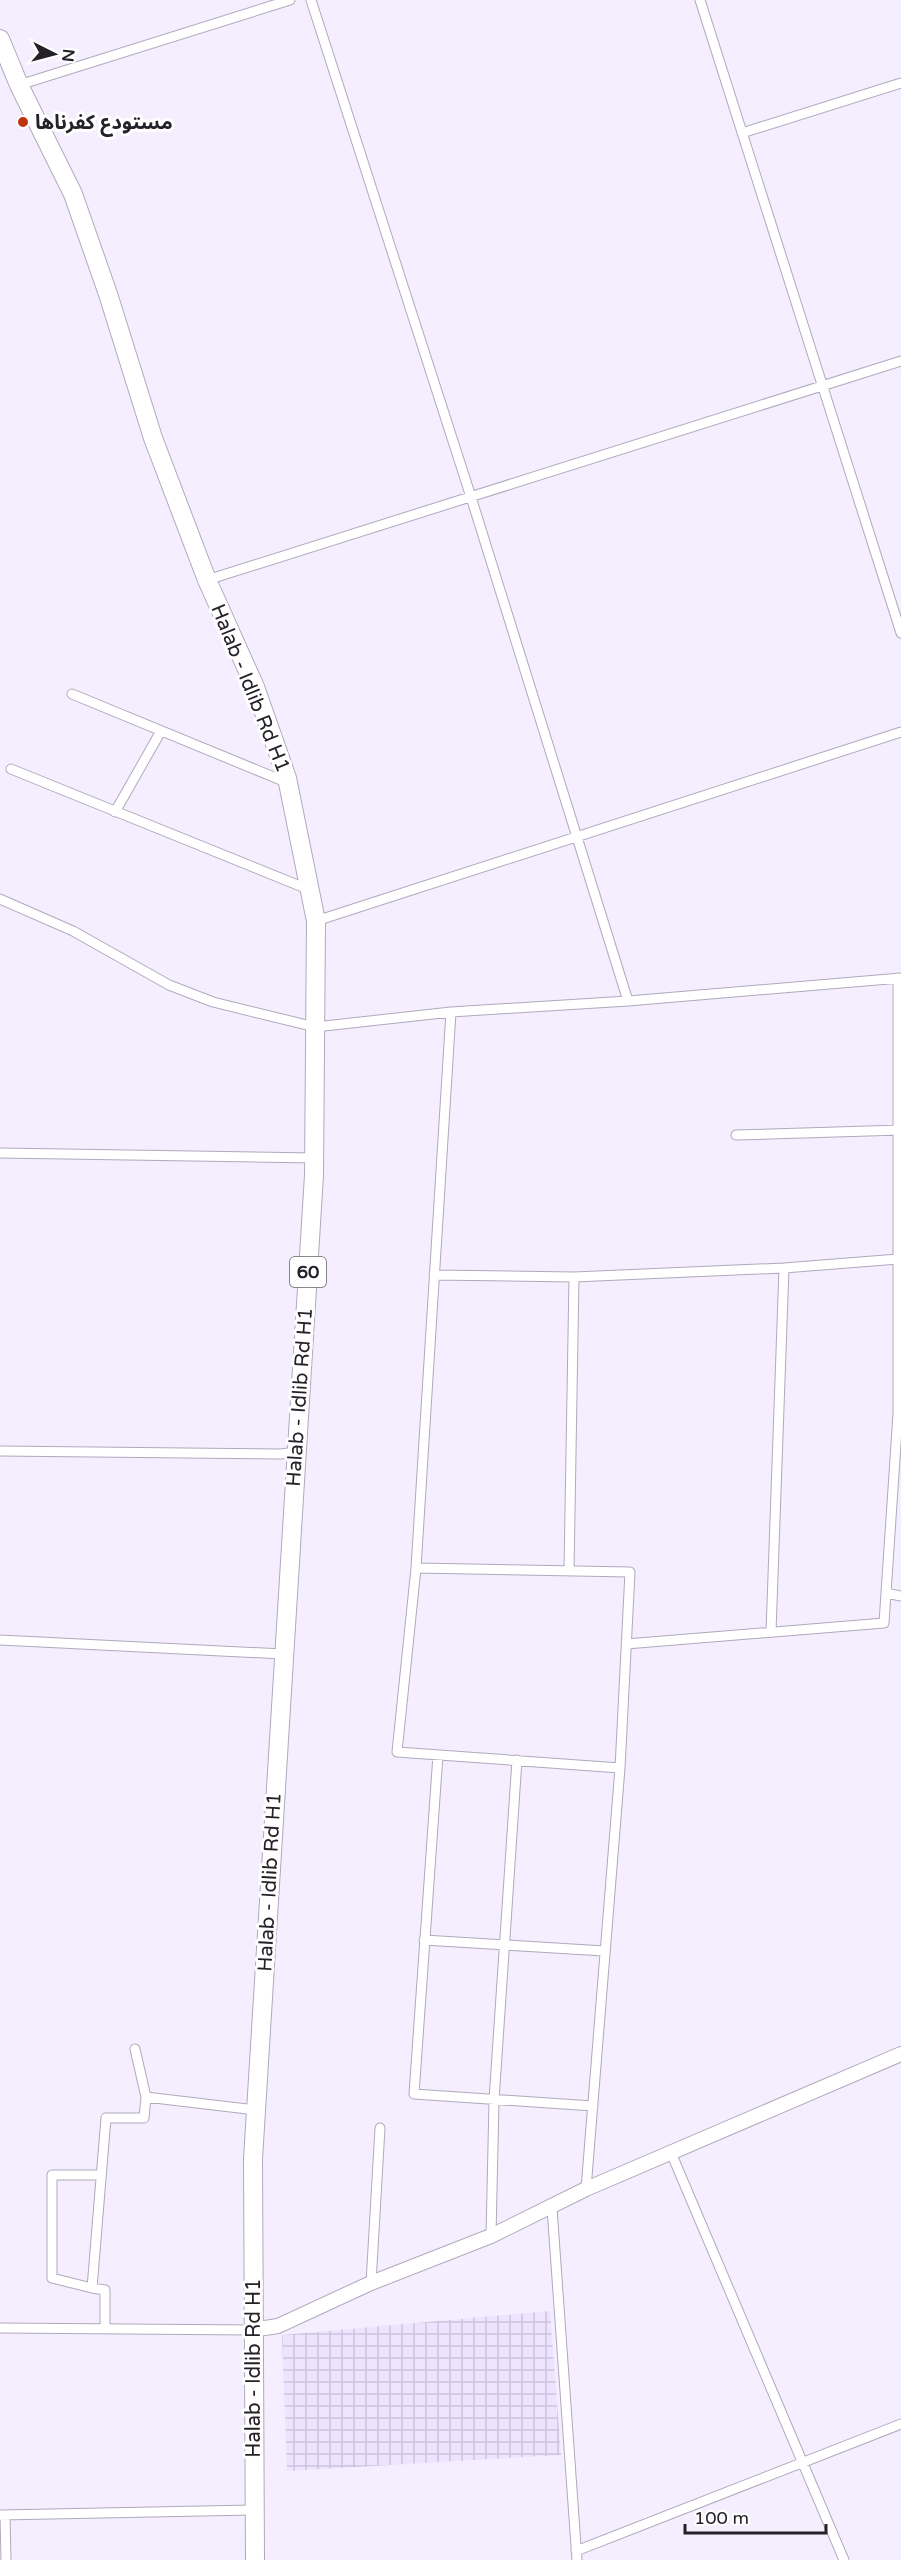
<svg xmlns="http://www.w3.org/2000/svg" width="901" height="2560" font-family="'Varela Round','Noto Sans Arabic',sans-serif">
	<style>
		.industrial { fill: url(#industrial-grid) }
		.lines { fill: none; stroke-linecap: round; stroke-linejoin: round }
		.street-casing { stroke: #b0a9bc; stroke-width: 11 }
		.secondary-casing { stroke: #b0a9bc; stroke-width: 16 }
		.highway-casing { stroke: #b0a9bc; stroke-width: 20 }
		.street { stroke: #fff; stroke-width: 9 }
		.secondary { stroke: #fff; stroke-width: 14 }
		.highway { stroke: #fff; stroke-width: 18 }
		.poi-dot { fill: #bd340d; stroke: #fefefe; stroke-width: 2 }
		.labels { text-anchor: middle; stroke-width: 6; stroke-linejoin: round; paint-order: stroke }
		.shield { fill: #fefefe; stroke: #656368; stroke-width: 1.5 }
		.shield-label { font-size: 18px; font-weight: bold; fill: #242128 }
		.poi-label { font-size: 20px; font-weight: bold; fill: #242128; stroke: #fefefe; text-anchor: start }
		.street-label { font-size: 20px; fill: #242128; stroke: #fefefe }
	</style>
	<defs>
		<pattern id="industrial-grid" width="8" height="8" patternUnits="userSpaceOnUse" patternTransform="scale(1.5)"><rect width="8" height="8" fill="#eee4ff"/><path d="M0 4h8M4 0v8" fill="none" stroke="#ccc3db"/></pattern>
	</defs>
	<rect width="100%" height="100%" fill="#f4eefe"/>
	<!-- industrial -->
	<path class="industrial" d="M550,2311L561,2455L287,2471L282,2335Z"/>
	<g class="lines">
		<!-- street casing -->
		<g class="street-casing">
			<path id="street" d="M311,0L471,497L628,1001
				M700,0L901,633
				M19,85L290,0
				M742,133L901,83
				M207,580L901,361
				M72,694L288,783
				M11,769L310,890
				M115,812L161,731
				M0,899L73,931L169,985L213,1002L315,1027L451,1012L628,1001L901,978
				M316,921L901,732
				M451,1012L416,1568L397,1752L620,1768
				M736,1135L901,1130
				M0,1153L314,1158
				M784,1268L898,1259
				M434,1275L574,1277L784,1268L771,1632
				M0,1451L281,1454L295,1452
				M416,1568L630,1572L620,1768L586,2189
				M569,1571L574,1277
				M886,1593L901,1596
				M0,1640L283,1654
				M626,1644L884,1623L898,1414V978
				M438,1755L414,2094L593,2106
				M424,1940L604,1951
				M146,2097L256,2110
				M672,2155L844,2560
				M552,2208L577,2560
				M491,2236L494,2100L517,1760
				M371,2283L380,2128
				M92,2288L52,2278V2175H101
				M0,2328L252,2330
				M105,2329V2290L92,2288L106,2118H144L146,2097L135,2049
				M0,2515L253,2510
				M5,2515L6,2560
				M576,2551L901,2424"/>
		</g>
		<!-- secondary casing -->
		<g class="secondary-casing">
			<path id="secondary" d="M252,2330L278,2326L371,2283L491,2236L586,2189L901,2054"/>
		</g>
		<!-- highway casing -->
		<g class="highway-casing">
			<path id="highway" d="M0,39L19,85L73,194L108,294L153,438L207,580L255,687L287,778L316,921L314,1175L253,2159L255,2560"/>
		</g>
		<!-- street -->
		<use href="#street" class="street"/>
		<!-- secondary -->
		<use href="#secondary" class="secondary"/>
		<!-- highway -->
		<use href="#highway" class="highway"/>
	</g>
	<!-- markers -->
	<circle class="poi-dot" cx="23" cy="122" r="6"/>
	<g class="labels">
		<!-- shield labels -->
		<rect class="shield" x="290" y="1257" width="36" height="30" rx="4.5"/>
		<g class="shield-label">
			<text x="308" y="1278">60</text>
		</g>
		<!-- poi labels -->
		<g class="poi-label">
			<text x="35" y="129">مستودع كفرناها</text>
		</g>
		<!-- street labels -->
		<g class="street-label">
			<text transform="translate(251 688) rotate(68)" y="7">Halab - Idlib Rd H1</text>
			<text transform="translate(299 1397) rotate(-86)" y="7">Halab - Idlib Rd H1</text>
			<text transform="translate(269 1882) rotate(-87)" y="7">Halab - Idlib Rd H1</text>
			<text transform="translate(253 2368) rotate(-90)" y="7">Halab - Idlib Rd H1</text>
		</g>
	</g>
	<!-- north arrow -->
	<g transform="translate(54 54) rotate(96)" stroke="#fefefe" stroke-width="4.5" paint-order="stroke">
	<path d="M0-4.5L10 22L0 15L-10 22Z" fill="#242128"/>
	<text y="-9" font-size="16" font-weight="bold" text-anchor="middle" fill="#242128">N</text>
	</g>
	<!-- scale -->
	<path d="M685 2524v9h141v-9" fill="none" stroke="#242128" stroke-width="3"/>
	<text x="694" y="2524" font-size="18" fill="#242128" stroke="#fefefe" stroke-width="4.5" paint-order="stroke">100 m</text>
</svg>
